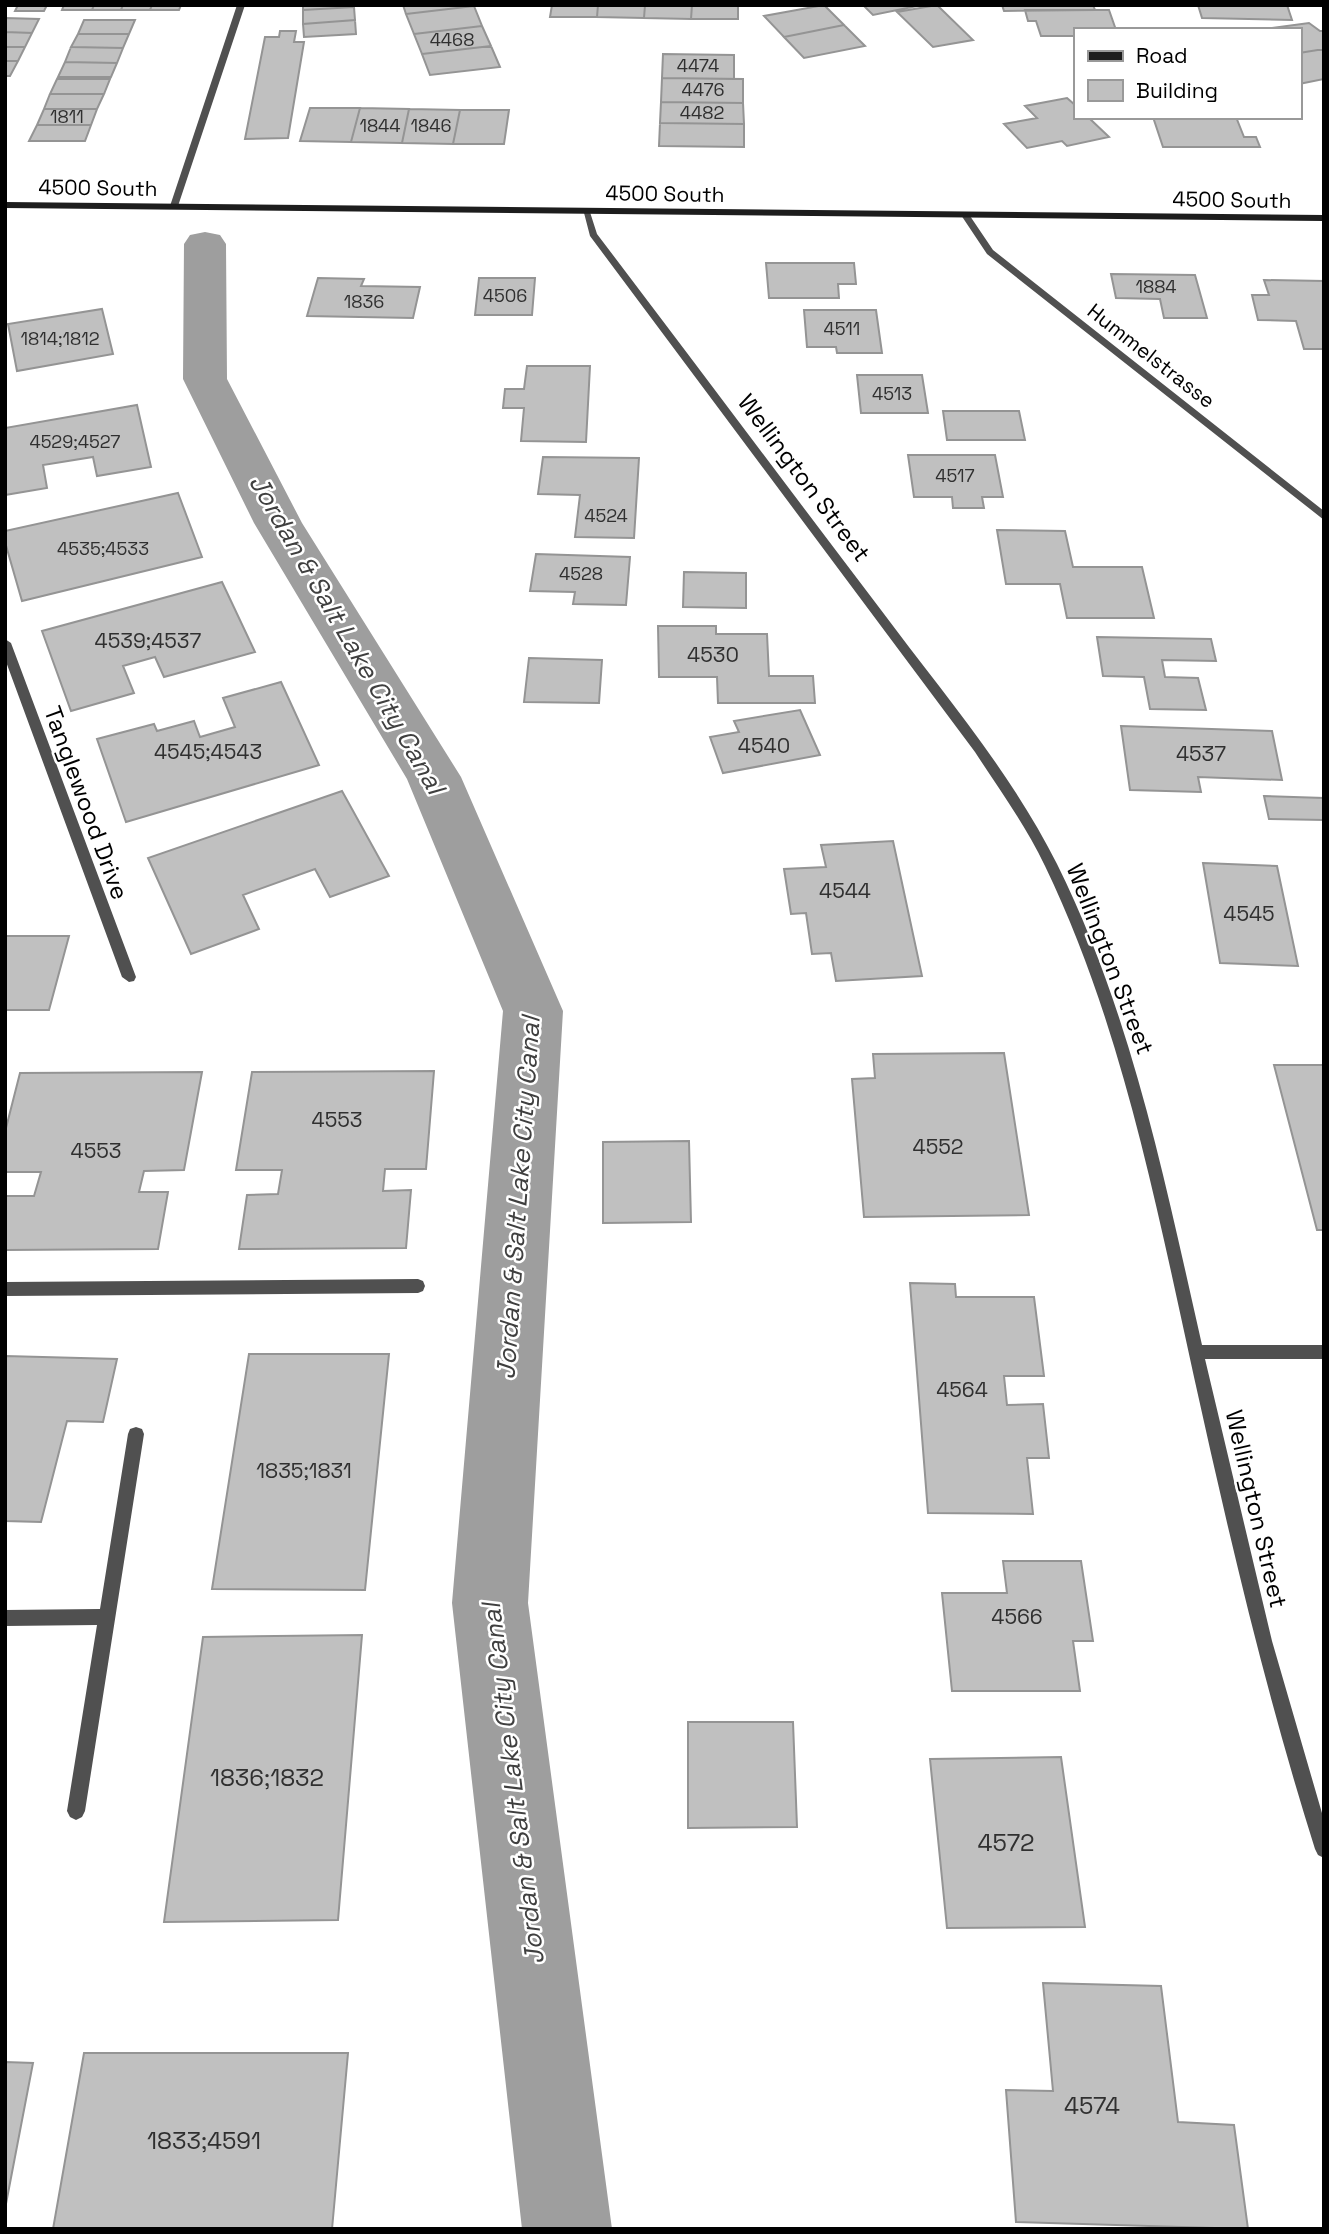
<svg xmlns="http://www.w3.org/2000/svg" width="1329" height="2234" font-family="'Space Grotesk',sans-serif">
	<style>
		.lines { fill: none; stroke-linecap: round; stroke-linejoin: round }
		.canal { fill: #9e9e9e; fill-rule: evenodd }
		.building { fill: #c0c0c0; stroke: #949494; stroke-width: 2 }
		.lane { fill: #505050; fill-rule: evenodd }
		.street { fill: #505050; fill-rule: evenodd }
		.secondary { fill: #1d1d1d; fill-rule: evenodd }
		.labels { text-anchor: middle; stroke-width: 5; stroke-linejoin: round; paint-order: stroke }
		.far-number-label { font-size: 18px; fill: #303030 }
		.far-street-label { font-size: 21px; fill: #000; stroke: #fff }
		.number-label { font-size: 21px; fill: #303030 }
		.street-label { font-size: 24px; fill: #000; stroke: #fff }
		.near-number-label { font-size: 24px; fill: #303030 }
		.water-label { font-size: 26px; font-style: italic; fill: #3f3f3f; stroke: #fff }
	</style>
	<rect width="100%" height="100%" fill="#fff"/>
	<g class="lines">
		<!-- canal -->
		<path class="canal" d="M205,232L220,235L226,244L227,379L302,523L461,777L563,1011L528,1603L612,2229H522L452,1603L503,1011L407,779L254,523L183,379L184,244L190,235Z"/>
	</g>
	<!-- building -->
	<path class="building" d="M18,5H47L44,11H15Z
		M64,5H94L92,10H62Z
		M94,5H123L121,10H92Z
		M123,5H152L150,10H121Z
		M152,5H181L179,10H150Z
		M303,5H354V7L303,10Z
		M403,5H473L474,6L406,14Z
		M552,5H598L597,17H550Z
		M598,5H645L644,18L597,17Z
		M645,5H692L691,19L644,18Z
		M692,5H738V19H691Z
		M824,5L844,25L784,37L764,16Z
		M863,5H922L873,15Z
		M937,5L973,40L933,47L897,12Z
		M1002,5H1093L1095,10L1004,11Z
		M1198,5H1287L1292,20L1202,18Z
		M474,6L482,26L414,34L406,14Z
		M354,7L355,20L303,24V10Z
		M1025,10H1109L1116,30H1075V36H1041L1036,21H1028Z
		M5,18L39,19L32,33L5,32Z
		M84,20H135L129,34H78Z
		M355,20L356,34L304,37L303,24Z
		M1309,23L1320,31H1324V49L1299,53V30H1256Z
		M844,25L865,46L804,58L784,37Z
		M482,26L491,46L422,54L414,34Z
		M280,31H296L294,42H304L288,138L245,139L265,37H279Z
		M5,32L32,33L25,47H5Z
		M78,34H129L123,48L71,47Z
		M491,46L500,67L430,75L422,54Z
		M5,47H25L18,61H5Z
		M71,47L123,48L117,63L65,62Z
		M1324,49V79L1299,84V53Z
		M663,54L734,55V79L662,78Z
		M5,61H18L10,76H5Z
		M65,62L117,63L111,77H58Z
		M662,78L743,79V103L661,102Z
		M57,79H110L104,94H50Z
		M50,94H104L97,109H44Z
		M1067,98L1075,105V117H1088L1109,137L1067,146L1062,141L1027,148L1004,124L1037,118L1025,106Z
		M661,102L743,103L744,124L660,123Z
		M310,108H360L351,142L300,141Z
		M360,108L409,109L402,143L351,142Z
		M44,109H97L91,125H37Z
		M409,109L460,110L453,144L402,143Z
		M460,110H509L504,144H453Z
		M1153,117H1236L1244,137H1256L1260,147H1163Z
		M660,123L744,124V147L659,146Z
		M37,125H91L85,141H29Z
		M766,263H854L856,284H838L839,298H769Z
		M1111,274L1195,275L1207,318H1164L1160,299L1116,298Z
		M318,278L364,279L361,286L420,287L413,318L307,316Z
		M479,278H535L532,315H475Z
		M1264,280L1324,281V349H1304L1296,321L1258,320L1252,295H1269Z
		M102,309L113,354L17,371L8,324Z
		M804,310H876L882,353H837L836,347H807Z
		M527,366H590L586,442L521,441L524,408H503L505,389H524Z
		M857,375H922L928,413H861Z
		M137,405L151,467L97,476L93,457L43,465L47,488L5,495V428Z
		M943,411H1019L1025,440H947Z
		M908,455H995L1003,497H982L984,508H953L952,497H914Z
		M543,457L639,458L634,538L575,537L580,495L538,494Z
		M178,493L202,557L22,601L5,542V531Z
		M997,530L1065,531L1073,567H1142L1154,618H1067L1060,584H1006Z
		M536,554L630,557L626,605L573,604L575,592L530,591Z
		M684,572L746,573V608L683,607Z
		M222,582L255,652L164,677L155,657L123,666L134,693L71,711L42,631Z
		M658,626H716V634H767L769,676H813L815,703H718L717,677H659Z
		M1097,637L1211,639L1216,661L1162,660L1165,677L1198,678L1206,710L1150,709L1144,677L1103,676Z
		M529,658L602,660L599,703L524,702Z
		M281,682L319,765L126,822L97,739L154,724L157,731L194,721L200,737L235,727L223,698Z
		M800,710L820,755L723,773L710,737L739,732L734,721Z
		M1121,726L1272,731L1282,780L1198,777L1201,792L1130,790Z
		M342,791L389,876L330,897L315,869L243,895L259,929L191,954L148,858Z
		M1264,796L1324,798V820L1269,819Z
		M893,841L922,976L836,981L831,953L812,954L806,913L791,914L784,869L826,867L821,845Z
		M1203,863L1277,866L1298,966L1220,963Z
		M5,936H69L49,1010H5Z
		M1004,1053L1029,1215L864,1217L852,1079L875,1078L873,1054Z
		M1274,1065H1324V1230H1317Z
		M434,1071L426,1169H385L383,1191L411,1190L406,1248L239,1249L247,1195L278,1194L282,1170H236L252,1072Z
		M202,1072L184,1170L144,1171L139,1192H168L158,1249L5,1250V1196H34L41,1172H5V1132L20,1073Z
		M689,1141L691,1222L603,1223V1142Z
		M910,1283L955,1284L956,1297H1034L1044,1376H1004L1007,1405L1043,1404L1049,1458H1027L1033,1514L928,1513Z
		M249,1354H389L365,1590L212,1589Z
		M5,1356L117,1359L103,1422L67,1421L41,1522L5,1521Z
		M1003,1561H1081L1093,1641H1073L1080,1691H952L942,1593H1007Z
		M362,1635L338,1920L164,1922L203,1637Z
		M688,1722H793L797,1827L688,1828Z
		M1061,1757L1085,1927L947,1928L930,1759Z
		M1043,1983L1161,1986L1178,2122L1234,2125L1248,2229L1016,2222L1006,2090L1053,2091Z
		M84,2053H348L332,2229H53Z
		M5,2062L33,2063L5,2209Z"/>
	<g class="lines">
		<!-- lane -->
		<path class="lane" d="M237,5H245L178,206L171,208L170,206Z
			M418,1279L423,1281L425,1286L423,1291L418,1293L5,1296V1282Z"/>
		<!-- street -->
		<path class="street" d="M583,209H589L597,234C692,359 786,485 881,610C942,692 1011,772 1057,864C1132,1015 1165,1182 1202,1345H1324V1359H1205L1272,1641L1324,1820V1858L1318,1855L1315,1849C1266,1694 1229,1536 1194,1377C1156,1204 1122,1026 1045,866C1026,826 999,789 975,752L590,236Z
			M962,213H968L993,250L1324,511V520L987,254L961,215Z
			M5,639L11,643L136,977L134,981L129,982L122,977L5,659Z
			M136,1427L142,1429L144,1434L85,1811L82,1817L76,1820L70,1817L67,1811L97,1625L5,1626V1610L100,1609L128,1434L130,1429Z"/>
		<!-- secondary -->
		<path class="secondary" d="M5,202L1324,215V221L5,208Z"/>
	</g>
	<g class="labels">
		<!-- far-number labels -->
		<g class="far-number-label">
			<text x="452" y="46">4468</text>
			<text x="698" y="72">4474</text>
			<text x="703" y="96">4476</text>
			<text x="702" y="119">4482</text>
			<text x="67" y="123">1811</text>
			<text x="380" y="132">1844</text>
			<text x="431" y="132">1846</text>
			<text x="1156" y="293">1884</text>
			<text x="505" y="302">4506</text>
			<text x="364" y="308">1836</text>
			<text x="842" y="335">4511</text>
			<text x="60" y="345">1814;1812</text>
			<text x="892" y="400">4513</text>
			<text x="75" y="448">4529;4527</text>
			<text x="955" y="482">4517</text>
			<text x="606" y="522">4524</text>
			<text x="103" y="555">4535;4533</text>
			<text x="581" y="580">4528</text>
		</g>
		<!-- far-street labels -->
		<g class="far-street-label">
			<text transform="translate(98 188) rotate(1)" y="7">4500 South</text>
			<text transform="translate(665 194) rotate(1)" y="7">4500 South</text>
			<text transform="translate(1232 200) rotate(1)" y="7">4500 South</text>
			<text transform="translate(1151 356) rotate(38)" y="7">Hummelstrasse</text>
		</g>
		<!-- number labels -->
		<g class="number-label">
			<text x="148" y="648">4539;4537</text>
			<text x="713" y="662">4530</text>
			<text x="764" y="753">4540</text>
			<text x="208" y="759">4545;4543</text>
			<text x="1201" y="761">4537</text>
			<text x="845" y="898">4544</text>
			<text x="1249" y="921">4545</text>
			<text x="337" y="1127">4553</text>
			<text x="938" y="1154">4552</text>
			<text x="96" y="1158">4553</text>
			<text x="962" y="1397">4564</text>
			<text x="304" y="1478">1835;1831</text>
			<text x="1017" y="1624">4566</text>
		</g>
		<!-- street labels -->
		<g class="street-label">
			<text transform="translate(804 478) rotate(53)" y="8">Wellington Street</text>
			<text transform="translate(86 803) rotate(70)" y="8">Tanglewood Drive</text>
			<text transform="translate(1110 959) rotate(69)" y="8">Wellington Street</text>
			<text transform="translate(1256 1509) rotate(77)" y="8">Wellington Street</text>
		</g>
		<!-- near-number labels -->
		<g class="near-number-label">
			<text x="267" y="1786">1836;1832</text>
			<text x="1006" y="1851">4572</text>
			<text x="1092" y="2114">4574</text>
			<text x="204" y="2149">1833;4591</text>
		</g>
		<!-- water labels -->
		<g class="water-label">
			<text transform="translate(347 634) rotate(60)" y="9">Jordan &amp; Salt Lake City Canal</text>
			<text transform="translate(518 1198) rotate(-86)" y="9">Jordan &amp; Salt Lake City Canal</text>
			<text transform="translate(513 1784) rotate(-97)" y="9">Jordan &amp; Salt Lake City Canal</text>
		</g>
	</g>
	<!-- border -->
	<rect width="1329" height="2234" fill="none" stroke="#000000" stroke-width="14"/>
	<!-- legend -->
	<rect x="1074" y="28" width="228" height="91" fill="#ffffff" stroke="#999999" stroke-width="2"/>
	<rect x="1088" y="51" width="35" height="10" fill="#1d1d1d" stroke="#999999" stroke-width="2"/>
	<text x="1136" y="63" font-size="21" fill="#000000">Road</text>
	<rect x="1088" y="80" width="35" height="21" fill="#c0c0c0" stroke="#999999" stroke-width="2"/>
	<text x="1136" y="98" font-size="21" fill="#000000">Building</text>
</svg>
